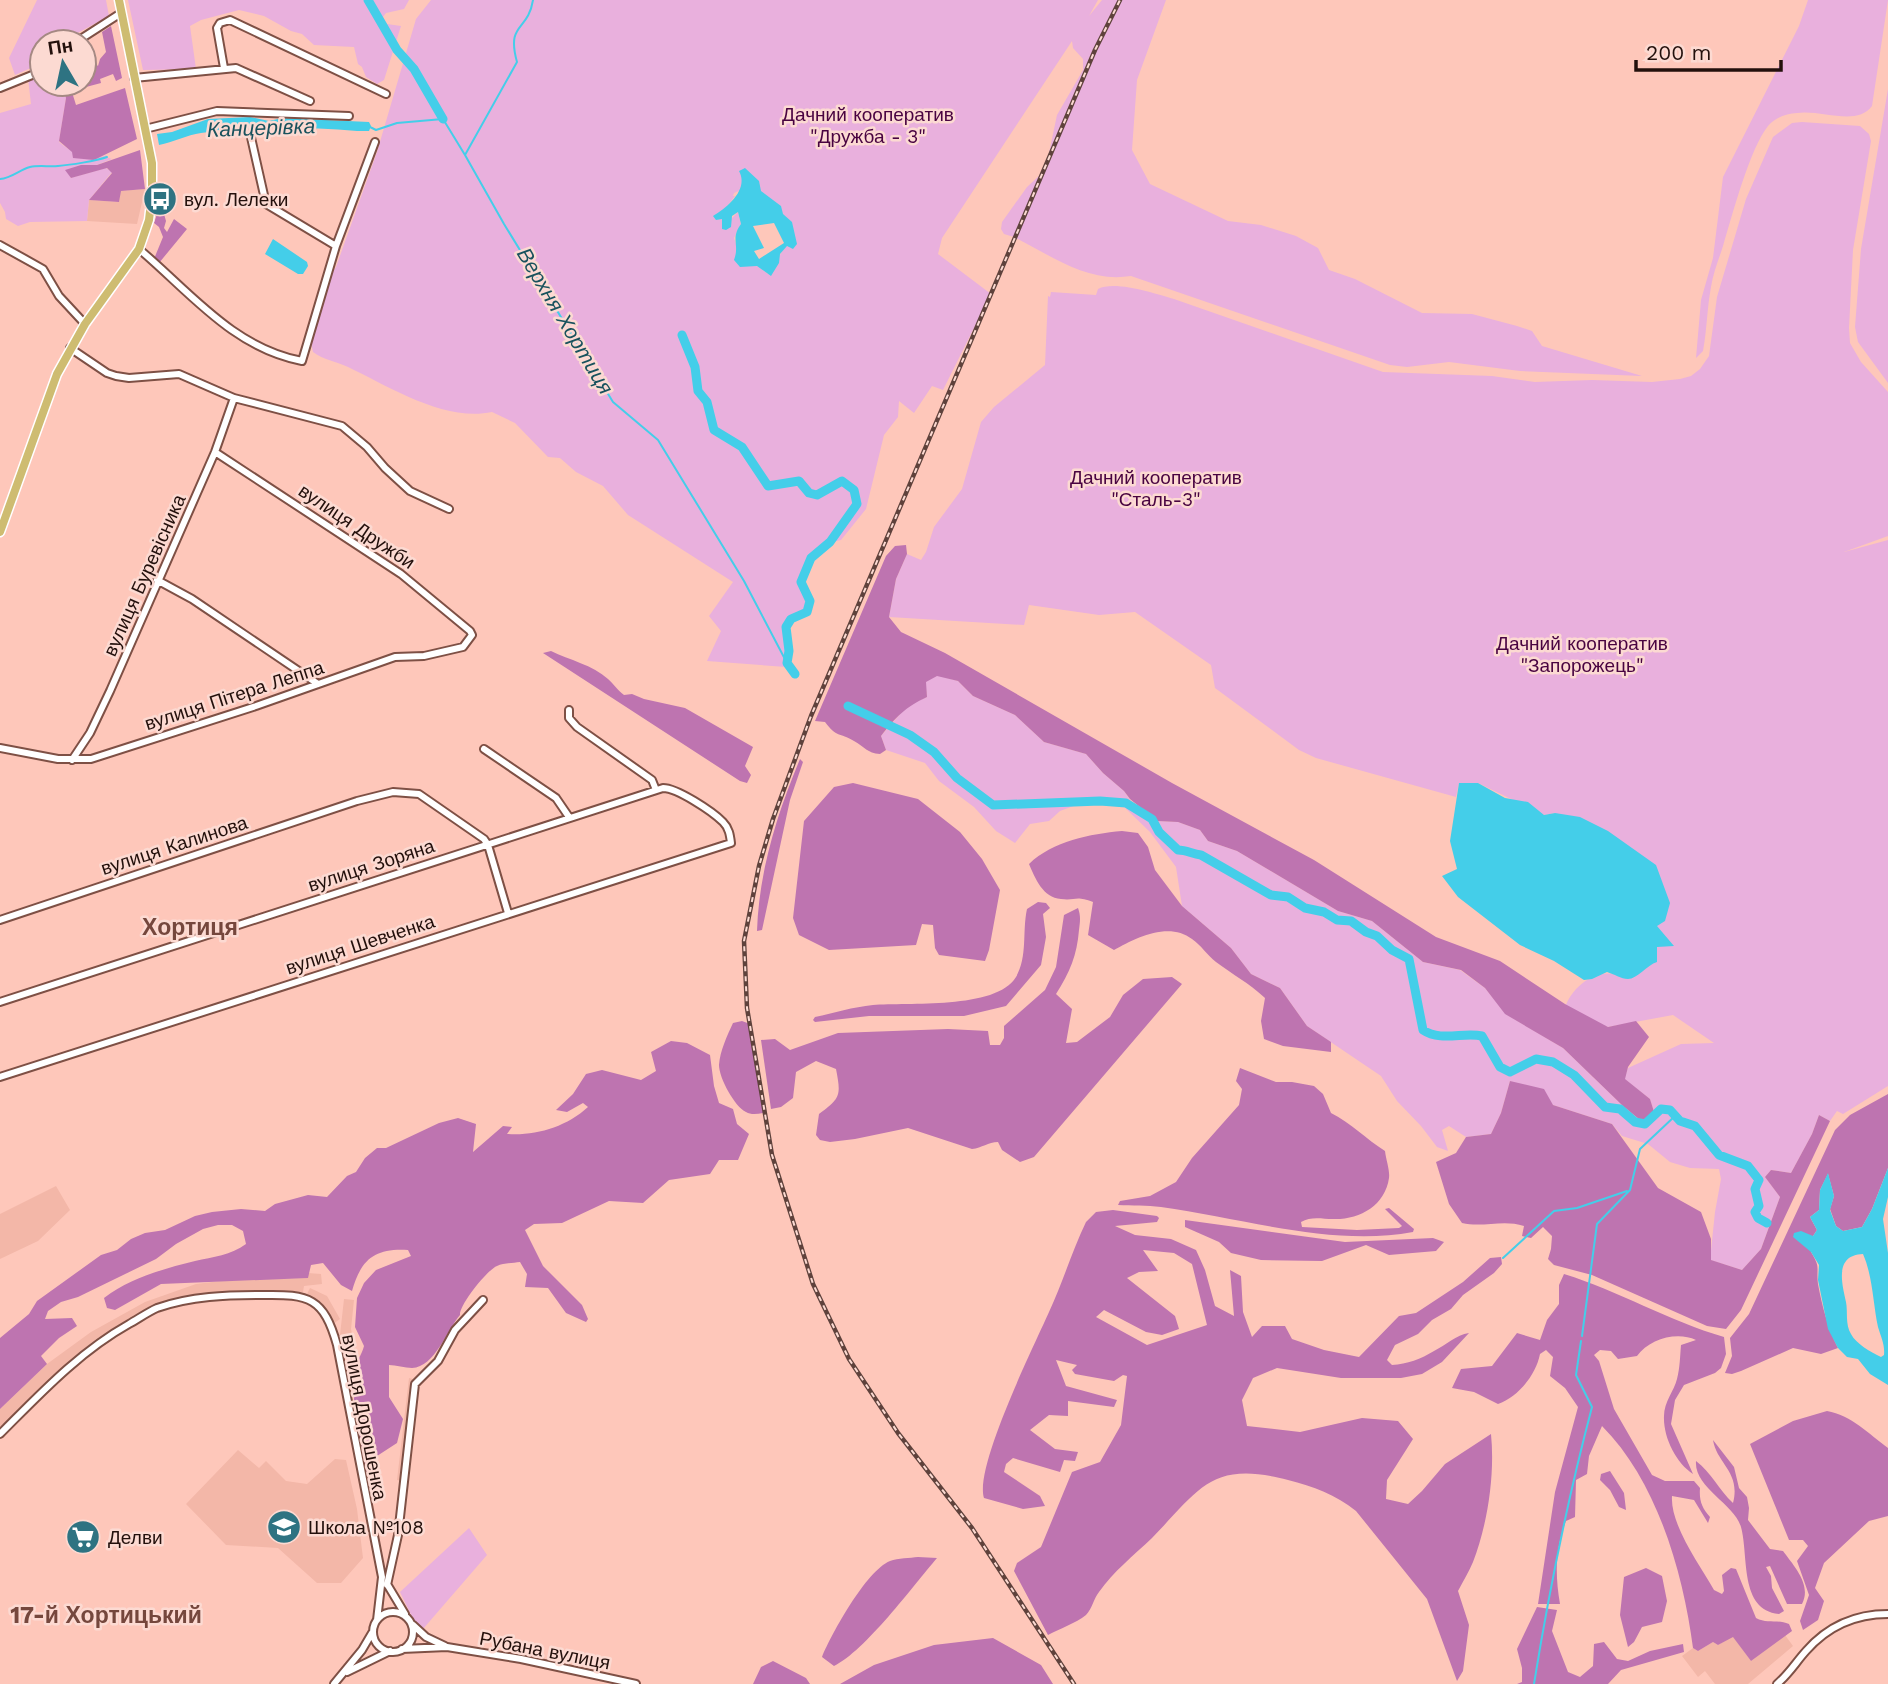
<svg xmlns="http://www.w3.org/2000/svg" width="1888" height="1684" font-family="'Work Sans',sans-serif">
	<style>
		.built { fill: #f3b7a8 }
		.green { fill: #e9b0dd; fill-rule: evenodd }
		.forest { fill: #be74b0; fill-rule: evenodd }
		.water { fill: #44cee9; fill-rule: evenodd }
		.lines { fill: none; stroke-linecap: round; stroke-linejoin: round }
		.stream { stroke: #44cee9; stroke-width: 2 }
		.river { stroke: #44cee9; stroke-width: 9 }
		.minor-casing { stroke: #7e5045; stroke-width: 10 }
		.major-casing { stroke: #fff; stroke-width: 11 }
		.minor { stroke: #fff; stroke-width: 6 }
		.major { stroke: #cebc71; stroke-width: 8 }
		.rail-casing { stroke: #5f423c; stroke-width: 4.5 }
		.rail { stroke: #fcdad2; stroke-width: 2; stroke-dasharray: 5; stroke-linecap: butt }
		.labels { text-anchor: middle; stroke-width: 5; stroke-linejoin: round; paint-order: stroke }
		.park-label { font-size: 19px; fill: #490341; stroke: #fcdad2 }
		.poi-label { font-size: 19px; fill: #23100c; stroke: #fcdad2; text-anchor: start }
		.street-label { font-size: 19px; fill: #23100c; stroke: #fcdad2 }
		.water-label { font-size: 21px; font-style: italic; fill: #19525d; stroke: #fcdad2 }
		.quarter-label { font-size: 23px; font-weight: bold; fill: #75473d; stroke: #fcdad2 }
	</style>
	<rect width="100%" height="100%" fill="#fec7ba"/>
	<!-- built -->
	<path class="built" d="M145,189L137,224L87,221L89,200L119,202L120,191Z
		M56,1186L70,1210L38,1241L0,1259V1214Z
		M308,1273L321,1274L322,1284L304,1286L303,1292L261,1290L202,1294L168,1301L149,1309L96,1339L55,1373L0,1427V1409L47,1364L91,1332L145,1302L196,1284L229,1280L308,1278Z
		M310,1288L327,1296L340,1319L333,1324L321,1302L307,1294Z
		M344,1299L354,1300L351,1329L355,1349L345,1352L340,1335Z
		M409,1378L413,1379L401,1481L397,1480Z
		M238,1450L259,1468L266,1461L286,1481L307,1484L335,1459L346,1460L357,1509L363,1558L341,1583H317L278,1548L226,1545L186,1504Z
		M1785,1635L1793,1646L1748,1684H1715L1705,1671L1698,1677L1682,1656L1693,1648L1698,1651L1713,1642L1718,1645L1733,1636L1751,1661Z"/>
	<!-- green -->
	<path class="green" d="M37,0H106L109,16L61,42H42V63L15,75L9,58Z
		M128,0H409L404,9L386,13L383,17L387,24L401,26L384,80L377,84L366,77L362,67L358,64L354,47L314,45L302,34L291,31L264,16L239,10L201,20L190,26L196,69L143,70Z
		M431,0H1098L1089,16L1102,0H1166L1137,80L1132,150L1150,184L1228,221L1261,225L1296,236L1318,248L1329,270L1355,279L1422,313L1472,314L1517,326L1532,331L1542,346L1642,376L1520,371L1449,362L1407,367L1390,365L1131,276C1087,283 1052,256 1014,237L1004,234L1001,229L1002,222L1027,187L1040,175L1049,153L1057,115L1083,70V59L1073,48L1072,41L942,238L938,254L991,294L943,390L932,386L914,413L899,401L898,417L884,435L866,509L841,540C818,544 809,562 801,582L810,601L807,612L791,619L786,627L789,651L784,658L786,667L707,661L721,631L709,616L733,582L628,515L603,486L576,472L560,458L548,457L515,423L492,412C444,422 390,387 348,367C335,361 324,360 313,352L309,334L327,280L336,267L377,152L416,19ZM741,190L788,221L783,250L768,274L738,250L734,238L741,224L738,212L722,228L725,209L735,196H733L734,193Z
		M1808,0H1888L1872,106C1857,127 1820,109 1797,113C1786,114 1776,117 1768,126C1750,148 1732,216 1723,246C1719,259 1713,273 1711,287C1707,308 1707,329 1703,351L1696,358L1701,300L1713,258L1723,177L1799,26Z
		M42,72V84H62L66,98L59,142C74,154 88,162 107,155L106,157L112,159L97,165H81L70,178L106,168L112,172L89,200L87,221L30,222L18,226L6,219L5,212L0,203V113L31,104L28,78Z
		M1888,89V383L1858,342L1855,327L1861,249Z
		M1802,122L1860,126L1869,134L1871,141L1853,250L1849,328L1850,343L1861,362L1888,392V536L1844,552L1888,540V1086L1843,1114L1837,1111L1830,1121L1819,1115L1812,1134L1791,1173L1771,1170L1765,1177L1780,1197L1761,1249L1742,1270L1710,1260L1715,1212L1721,1179L1719,1169L1690,1168L1670,1162L1648,1144L1622,1136L1612,1124L1553,1105L1510,1081L1501,1113L1491,1134L1466,1137L1449,1126L1442,1130L1448,1151L1437,1147L1421,1126L1397,1101L1381,1076L1307,1026L1280,988L1251,974L1231,948L1182,906L1176,867L1150,832L1119,802L1087,801L1060,811L1049,821L1030,824L1015,843L996,831L974,807L939,781L925,763L886,750L881,736L908,705L927,697L925,682L937,675L958,681L973,696L1015,715L1044,742L1086,754L1103,773L1124,791L1130,800L1157,821L1178,822L1200,830L1208,841L1237,851L1338,911L1372,921L1423,962L1460,970L1485,988L1506,1014L1563,1048L1623,1106L1645,1124L1655,1115L1650,1099L1624,1079L1628,1068L1681,1044L1714,1043L1673,1015L1608,1027L1564,1013C1567,990 1595,967 1617,975L1555,813L1544,815L1478,783H1459L1456,797L1316,758L1299,750L1215,688L1211,665L1135,612L1099,615L1029,605L1024,625L889,617L896,579L907,554L921,560L926,552L934,527L962,489L981,422L994,407L1045,365L1048,296L1050,297L1051,292L1096,295L1098,289C1115,280 1156,294 1174,299L1383,372L1492,376L1535,382L1592,380L1652,382L1680,379L1691,376L1700,369L1709,356L1717,297L1746,199L1773,137L1792,123Z
		M469,1528L487,1555L423,1629L414,1621L400,1592Z"/>
	<!-- forest -->
	<path class="forest" d="M111,26L122,78L116,81L113,74L100,79L101,83L86,87L83,84L84,67L95,63L98,66L100,59L106,52L102,32Z
		M125,88L137,139L94,160L73,158L72,152L59,141L66,98L64,91L71,89L76,105Z
		M140,150L145,189L121,191L119,202L89,200L112,173L107,168L71,178L65,170L81,165H97Z
		M158,211L164,214L166,221L164,228L167,232L174,219L187,229L159,263L154,259L163,237L159,227L154,223Z
		M906,545L907,554L896,579L889,617L901,632L945,653L1172,783L1314,860L1436,937L1500,961L1565,1004L1608,1027L1636,1021L1649,1037L1628,1067L1625,1079L1650,1099L1655,1115L1645,1124L1623,1106L1563,1048L1505,1014L1485,988L1461,970L1423,962L1372,921L1338,911L1237,851L1208,841L1200,830L1178,822L1157,821L1130,799L1124,791L1103,773L1086,754L1044,742L1015,715L973,696L958,681L937,676L926,682L927,697C905,707 896,717 881,736L886,750L880,754C867,753 865,747 854,741C839,732 837,738 825,722L815,721L886,556L895,546Z
		M551,651C569,660 593,665 608,679C614,684 617,690 624,695L632,694L644,699L685,708L753,747L745,766L751,775L747,783L740,781L543,653Z
		M800,759L803,762L790,800L762,930L757,931C759,871 777,814 800,759Z
		M853,783L918,799L960,832L982,859L1000,890L989,950L985,961L939,955L935,948L933,925L922,924L916,945L829,950L799,935L793,918L804,821L834,787Z
		M1122,831L1138,833L1148,847L1155,870L1182,906L1231,948L1251,974L1280,988L1307,1026L1331,1042V1052L1283,1046L1264,1039L1261,1021L1265,998C1248,982 1233,975 1216,962C1207,955 1201,945 1192,939C1169,921 1135,938 1114,950L1088,935L1093,902C1075,895 1076,901 1061,899C1043,898 1035,878 1029,864C1053,841 1090,834 1122,831Z
		M1038,902L1046,903L1050,908L1043,914L1046,937L1041,965L1006,1006L964,1016H869L815,1022L813,1020L815,1017C834,1013 853,1007 873,1005C907,1002 996,1010 1016,977C1028,956 1022,932 1027,909Z
		M1078,908C1081,916 1080,922 1079,930C1077,955 1070,972 1056,994L1072,1009L1066,1043L1077,1042L1110,1017L1123,995L1143,979L1172,977L1182,984L1034,1157L1020,1162L1002,1150L998,1142C988,1142 982,1148 972,1149L908,1128L855,1139L830,1142L820,1140L816,1135L819,1114C841,1098 841,1095 836,1069L816,1061L796,1072L793,1098L781,1107L771,1109L761,1040L775,1039L790,1050L838,1033L948,1029L988,1031L990,1045H1000L1004,1038V1026L1045,990L1056,967L1064,915Z
		M742,1021L750,1024L763,1106V1113C757,1114 751,1115 746,1112C735,1107 719,1078 719,1065C720,1051 727,1036 733,1023Z
		M671,1041L687,1043L710,1055L714,1086L719,1103L733,1109L737,1124L749,1134L738,1160H719L710,1174L669,1180L643,1203L609,1201L562,1223L534,1224L525,1230L543,1266L582,1305L588,1319L586,1322L566,1313L548,1288L525,1287L527,1274L520,1262C513,1263 503,1263 497,1266C487,1270 459,1305 460,1315C447,1330 435,1367 412,1368C405,1368 396,1365 389,1365V1397L403,1419L397,1443L377,1456L366,1473C362,1447 350,1396 354,1372C355,1363 362,1355 364,1346L355,1327L357,1298L364,1283L376,1270L411,1256L408,1250C375,1248 361,1259 352,1291L341,1285L323,1263L311,1265L308,1278L161,1284L115,1310L107,1308L104,1298C130,1278 163,1269 195,1261C213,1257 231,1255 246,1244L243,1231L232,1225H218L203,1229L176,1244L156,1259L78,1297L61,1302L48,1311L45,1319L72,1318L77,1326L59,1338L41,1356L47,1364L0,1409V1338L29,1314L37,1301L101,1255L117,1250L131,1239L145,1233L165,1230L195,1216L212,1212L241,1209L265,1211L275,1204L308,1195L327,1197L347,1176L356,1172L365,1158L377,1148H386L439,1123L458,1118L476,1124L473,1152L503,1126L512,1127L507,1134C536,1136 566,1127 588,1107L583,1103L567,1112L556,1110L573,1094L586,1074L602,1070L641,1080L656,1071L651,1052Z
		M1240,1068L1276,1082H1292L1314,1086L1323,1094L1331,1113C1351,1123 1366,1139 1385,1151C1386,1160 1390,1170 1389,1178C1385,1206 1359,1220 1333,1219C1322,1219 1311,1216 1301,1222L1302,1227L1357,1230L1399,1228L1402,1226L1385,1209L1389,1208L1414,1229L1413,1232C1332,1247 1242,1218 1161,1207C1147,1205 1132,1206 1118,1205L1120,1201L1150,1196L1176,1182L1192,1158L1239,1105L1242,1089L1236,1081Z
		M1510,1081L1544,1089L1553,1105L1612,1124L1658,1188L1701,1212L1711,1239V1260L1742,1270L1761,1249L1780,1197L1765,1177L1771,1170L1791,1173L1812,1134L1819,1115L1830,1121L1741,1310L1726,1329L1707,1326L1592,1275L1554,1265L1548,1259L1551,1249L1552,1236L1543,1227L1531,1238L1522,1236L1524,1226C1503,1219 1483,1228 1462,1223L1449,1204L1436,1162L1456,1153L1466,1137L1491,1134L1501,1113Z
		M1888,1094V1168L1872,1209L1862,1227L1843,1231L1836,1226L1830,1209L1834,1196L1828,1174L1820,1190L1819,1210L1810,1217L1817,1230L1813,1236L1811,1252C1821,1268 1816,1267 1818,1284C1822,1306 1828,1328 1838,1348L1821,1354L1793,1348L1741,1371L1732,1374L1725,1373L1732,1356L1730,1338L1749,1314L1835,1130L1850,1115Z
		M1113,1210L1157,1216L1159,1218L1157,1222L1115,1226L1135,1235L1171,1239L1196,1250L1205,1270L1215,1306L1234,1316L1230,1270L1241,1276L1243,1312L1252,1337L1262,1326H1285L1292,1339L1324,1350L1359,1357L1399,1316L1416,1313L1463,1282L1490,1258L1501,1257L1502,1264L1494,1273L1463,1295L1451,1309L1432,1320L1418,1334L1395,1345L1387,1360L1392,1365C1407,1364 1421,1359 1434,1351C1446,1345 1456,1335 1469,1333L1442,1362L1422,1374L1401,1378H1341L1277,1368L1253,1378L1242,1400L1247,1426L1300,1432L1362,1418L1398,1421L1413,1439L1387,1480L1386,1499L1408,1504L1422,1491L1445,1464L1491,1434C1495,1474 1488,1523 1473,1562C1469,1572 1463,1581 1458,1591L1469,1625L1463,1671L1457,1681L1427,1599L1356,1511C1336,1495 1313,1486 1288,1480C1211,1460 1200,1489 1152,1538C1134,1555 1113,1572 1099,1592C1094,1598 1092,1609 1086,1615C1076,1623 1059,1629 1048,1635L1014,1571L1017,1563L1041,1547L1072,1472L1100,1462L1121,1425L1127,1376L1123,1375L1114,1381L1075,1374L1072,1370L1077,1365L1056,1360L1066,1386L1117,1400L1114,1407L1068,1401V1416L1049,1415L1030,1430L1055,1449L1078,1452L1075,1461L1064,1460L1060,1472L1013,1458L1006,1464L1004,1472L1040,1496L1045,1506L1023,1509L984,1498C974,1467 1034,1346 1049,1312C1063,1282 1072,1251 1086,1222L1096,1212ZM1143,1250L1174,1253L1192,1264L1207,1325L1147,1345L1096,1317L1104,1310L1146,1332L1162,1335L1179,1329L1175,1316L1127,1278L1139,1272L1158,1271Z
		M1185,1220L1345,1242L1433,1238L1444,1242L1436,1251L1389,1255L1366,1245L1322,1261L1261,1260L1231,1253L1219,1242L1185,1227Z
		M1564,1274C1619,1291 1669,1321 1724,1337L1726,1354L1721,1368L1715,1373L1684,1385L1675,1400L1671,1424L1693,1474C1676,1463 1663,1437 1664,1416C1664,1402 1674,1391 1677,1379C1680,1368 1680,1356 1681,1345L1696,1340C1677,1331 1649,1339 1637,1356L1618,1359L1611,1351L1600,1350L1594,1355L1599,1361L1614,1409L1652,1475L1665,1481H1694L1700,1488C1699,1501 1702,1508 1710,1517L1708,1523L1694,1500L1672,1496C1670,1525 1700,1565 1714,1590L1722,1594L1724,1591L1722,1575L1731,1568L1736,1569L1756,1618C1767,1624 1777,1619 1789,1624L1792,1631L1751,1661L1733,1637L1718,1645L1713,1642L1698,1651L1693,1648C1683,1572 1657,1481 1602,1426L1589,1456L1587,1474L1576,1480L1575,1517L1566,1521C1555,1549 1555,1575 1560,1604H1538L1555,1492L1578,1407L1565,1388L1550,1376L1553,1357L1546,1350L1540,1354C1536,1375 1518,1397 1498,1404L1474,1392L1452,1388L1461,1369L1492,1366L1517,1333L1540,1340L1547,1320L1559,1304V1285Z
		M1827,1411C1851,1415 1869,1434 1888,1448V1516L1869,1521L1824,1563L1815,1588L1824,1601L1818,1620L1803,1630L1800,1621L1809,1595L1797,1561L1808,1546L1803,1540H1789L1750,1444L1793,1421Z
		M1713,1440L1734,1467L1739,1488L1747,1497L1749,1508L1748,1520L1770,1549L1783,1551C1794,1566 1812,1585 1802,1604H1787L1770,1566L1766,1567L1771,1576L1772,1588L1784,1611L1779,1614C1739,1610 1749,1556 1741,1527C1734,1503 1694,1488 1696,1461C1711,1472 1719,1490 1733,1503C1741,1472 1717,1464 1713,1440Z
		M1610,1471L1624,1493L1626,1510L1619,1507L1610,1490L1600,1480L1601,1474Z
		M918,1557L937,1558C913,1586 865,1651 834,1666L822,1657C832,1633 866,1571 890,1561C898,1558 910,1558 918,1557Z
		M1646,1568L1662,1576L1667,1601L1662,1622L1642,1627L1634,1642L1628,1647L1620,1615L1624,1577Z
		M1537,1607L1557,1610L1552,1631L1568,1672L1580,1677L1593,1666L1594,1644L1604,1642L1617,1659L1628,1661L1650,1651L1683,1644L1684,1652L1621,1670L1608,1684H1517L1522,1682V1668L1517,1649Z
		M993,1638L1041,1665L1053,1684H840L874,1665L934,1645Z
		M773,1661L806,1678L810,1684H753L761,1667Z"/>
	<!-- water -->
	<path class="water" d="M250,117L269,121L282,118L369,122L371,126L369,131H357C307,127 251,125 201,133C187,135 173,142 159,145L157,134L172,132L208,119Z
		M745,168L759,181L761,191L781,206L783,214L792,222L797,244L793,249L787,246L780,254L779,263L771,276L757,266L740,267L734,260C740,244 730,239 741,224L738,212L732,216L731,227L726,230L722,229V219L716,220L713,216C728,207 749,189 739,171ZM774,223L784,243L759,259L754,251L764,248L753,226Z
		M273,239L307,262L308,266L303,274H298L265,254Z
		M1459,783H1478L1505,798L1528,802L1544,815L1555,813L1580,817L1608,831L1656,865L1670,903L1665,921L1657,926L1674,946L1657,947V962C1647,965 1637,979 1628,979C1621,979 1614,974 1607,972L1592,979L1584,980L1554,961L1520,945L1458,897L1442,876L1457,869L1450,841Z
		M1888,1168V1197L1883,1219L1888,1253V1385L1870,1374L1858,1359L1847,1357L1838,1348L1828,1329L1818,1280L1819,1265L1811,1252L1793,1237L1794,1233L1801,1231L1813,1236L1817,1230L1810,1217L1819,1210L1820,1190L1828,1173L1834,1196L1830,1210L1836,1226L1843,1231L1862,1227L1872,1209ZM1863,1254C1873,1277 1873,1304 1878,1327C1881,1337 1885,1345 1884,1355L1881,1357C1871,1352 1856,1344 1851,1334C1845,1324 1848,1312 1846,1302C1842,1284 1834,1255 1863,1254Z"/>
	<g class="lines">
		<!-- stream -->
		<path class="stream" d="M533,0C528,32 506,22 517,62L465,155L504,224L613,402L658,440L744,581L787,663
			M370,127L376,130L397,123L443,119L465,155
			M0,179C12,178 19,170 30,167C39,165 49,167 58,166C70,165 96,161 107,157
			M1503,1258L1554,1211L1577,1208L1627,1191
			M1582,1336L1597,1224L1630,1190L1640,1149L1675,1116
			M1534,1684C1549,1591 1568,1498 1592,1407L1576,1375L1581,1341"/>
		<!-- river -->
		<path class="river" d="M368,0L397,50L414,69L443,119
			M682,335L695,367L698,391L707,402L714,430L742,447L768,486L799,481L809,493L817,495L842,481L854,490L857,504L830,542L811,558L801,582L810,601L807,612L791,619L786,627L789,651L787,663L795,674
			M848,706L910,735L934,752L957,778L993,805L1100,801L1126,803L1152,819L1159,832L1178,850C1187,850 1192,854 1201,855L1271,895L1288,897L1305,908L1324,912L1337,920L1351,921L1366,932L1377,936L1392,950L1409,959L1423,1030C1441,1042 1463,1032 1482,1036L1500,1067L1510,1072L1536,1059L1553,1062L1574,1075L1605,1107L1620,1109L1635,1122L1645,1124L1661,1109L1670,1110L1680,1121L1695,1126L1719,1155L1748,1166L1759,1180L1755,1189L1759,1206L1755,1212L1758,1218L1767,1223"/>
		<!-- minor casing -->
		<g class="minor-casing">
			<path id="minor" d="M76,42L121,13
				M224,68L217,28L220,23L230,20L386,94
				M134,78L236,68L310,101
				M0,88L42,71
				M145,129L217,111L349,116
				M250,133L266,204L336,246
				M0,245L43,269L59,296L85,324
				M139,249C189,291 233,348 302,361L336,246L375,142
				M70,348L107,373L116,376L129,378L179,374L234,398L342,426L367,447L385,468L410,491L449,509
				M157,580L192,599L318,684
				M569,710V718L577,727L652,780L656,790
				M0,748L58,759H91L256,706L395,657L424,656L463,647L472,635L470,631L401,574L215,452
				M484,749L556,798L569,817
				M72,760L90,733L110,691L215,452L234,398
				M0,920L357,801L393,792L419,794L484,839L488,845L508,913
				M0,1002L663,788C677,788 712,811 723,822C729,828 730,835 731,843L0,1077
				M0,1434C40,1394 79,1352 129,1324C138,1319 148,1312 157,1308C191,1296 227,1295 263,1295C309,1294 324,1298 337,1345L382,1577L377,1620
				M387,1584L405,1614
				M387,1585L398,1535L415,1384L438,1361L455,1330L483,1300
				M373 1632a20 20 0 1 1 40 0a20 20 0 1 1-40 0Z
				M413,1625L426,1637L445,1646
				M402,1649L447,1647L521,1659L636,1684
				M347,1672L390,1651
				M334,1684L362,1650L372,1633
				M1777,1684C1789,1674 1796,1662 1806,1651C1827,1627 1855,1614 1888,1614"/>
		</g>
		<!-- major casing -->
		<g class="major-casing">
			<path id="major" d="M0,532L57,374L85,324L139,249L149,220L152,194V163L119,0"/>
		</g>
		<!-- minor -->
		<use href="#minor" class="minor"/>
		<!-- major -->
		<use href="#major" class="major"/>
		<!-- rail casing -->
		<g class="rail-casing">
			<path id="rail" d="M1074,1684L972,1528L898,1433L849,1359L813,1284L772,1155L747,1008L744,941L759,866L773,819L811,716L1095,50L1120,0"/>
		</g>
		<!-- rail -->
		<use href="#rail" class="rail"/>
	</g>
	<!-- icons -->
	<defs>
		<g id="bus-disc" transform="scale(1.75)"><circle r="9.5" fill="#2e7382" stroke="#fcdad2"/><path d="M-5-6H5V4H4V6H2V4H-2V6H-4V4H-5ZM-3.5-4V0h7V-4ZM-3.5 1.2v1.5H-2V1.2ZM2 1.2v1.5H3.5V1.2Z" fill="#fff"/></g>
		<g id="school-disc" transform="scale(1.75)"><circle r="9.5" fill="#2e7382" stroke="#fcdad2"/><path d="M0-5L7-2L0 1L-7-2ZM-4 1L0 2.5L4 1V4Q0 6-4 4Z" fill="#fff"/></g>
		<g id="supermarket-disc" transform="scale(1.75)"><circle r="9.5" fill="#2e7382" stroke="#fcdad2"/><path d="M-6-5.5h2.5l.6 2H6L4.5 2H-2.5L-4.4-4H-6ZM-1.5 3.2a1.3 1.3 0 1 0 .1 0ZM3 3.2a1.3 1.3 0 1 0 .1 0Z" fill="#fff"/></g>
	</defs>
	<g fill-rule="evenodd">
		<use href="#bus-disc" x="160" y="199"/>
		<use href="#school-disc" x="284" y="1527"/>
		<use href="#supermarket-disc" x="83" y="1537"/>
	</g>
	<g class="labels">
		<!-- park labels -->
		<g class="park-label">
			<text x="868" y="121">Дачний кооператив<tspan x="868" dy="22">"Дружба - 3"</tspan></text>
			<text x="1156" y="484">Дачний кооператив<tspan x="1156" dy="22">"Сталь-3"</tspan></text>
			<text x="1582" y="650">Дачний кооператив<tspan x="1582" dy="22">"Запорожець"</tspan></text>
		</g>
		<!-- poi labels -->
		<g class="poi-label">
			<text x="184" y="206">вул. Лелеки</text>
			<text x="308" y="1534">Школа №108</text>
			<text x="108" y="1544">Делви</text>
		</g>
		<!-- street labels -->
		<g class="street-label">
			<text transform="translate(357 526) rotate(34)" y="7">вулиця Дружби</text>
			<text transform="translate(144 575) rotate(-66)" y="7">вулиця Буревісника</text>
			<text transform="translate(234 695) rotate(-18)" y="7">вулиця Пітера Леппа</text>
			<text transform="translate(174 845) rotate(-18)" y="7">вулиця Калинова</text>
			<text transform="translate(371 865) rotate(-18)" y="7">вулиця Зоряна</text>
			<text transform="translate(360 944) rotate(-18)" y="7">вулиця Шевченка</text>
			<text transform="translate(365 1417) rotate(79)" y="7">вулиця Дорошенка</text>
			<text transform="translate(545 1650) rotate(11)" y="7">Рубана вулиця</text>
		</g>
		<!-- water labels -->
		<g class="water-label">
			<text transform="translate(261 128) rotate(-2)" y="7">Канцерівка</text>
			<text transform="translate(565 321) rotate(59)" y="7">Верхня Хортиця</text>
		</g>
		<!-- quarter labels -->
		<g class="quarter-label">
			<text x="190" y="935">Хортиця</text>
			<text x="106" y="1623">17-й Хортицький</text>
		</g>
	</g>
	<!-- north arrow -->
	<g transform="translate(63 63) rotate(351)"><circle r="33" fill="#fcdad2" stroke="#a58983" stroke-width="2"/>
	<path d="M0-5L12 26L0 18L-12 26Z" fill="#2e7382"/>
	<text y="-10" font-size="19" font-weight="bold" text-anchor="middle" fill="#23100c">Пн</text>
	</g>
	<!-- scale -->
	<path d="M1636 60v10h145v-10" fill="none" stroke="#23100c" stroke-width="3.5"/>
	<text x="1646" y="60" font-size="21" fill="#23100c" stroke="#fcdad2" stroke-width="5" paint-order="stroke">200 m</text>
</svg>
